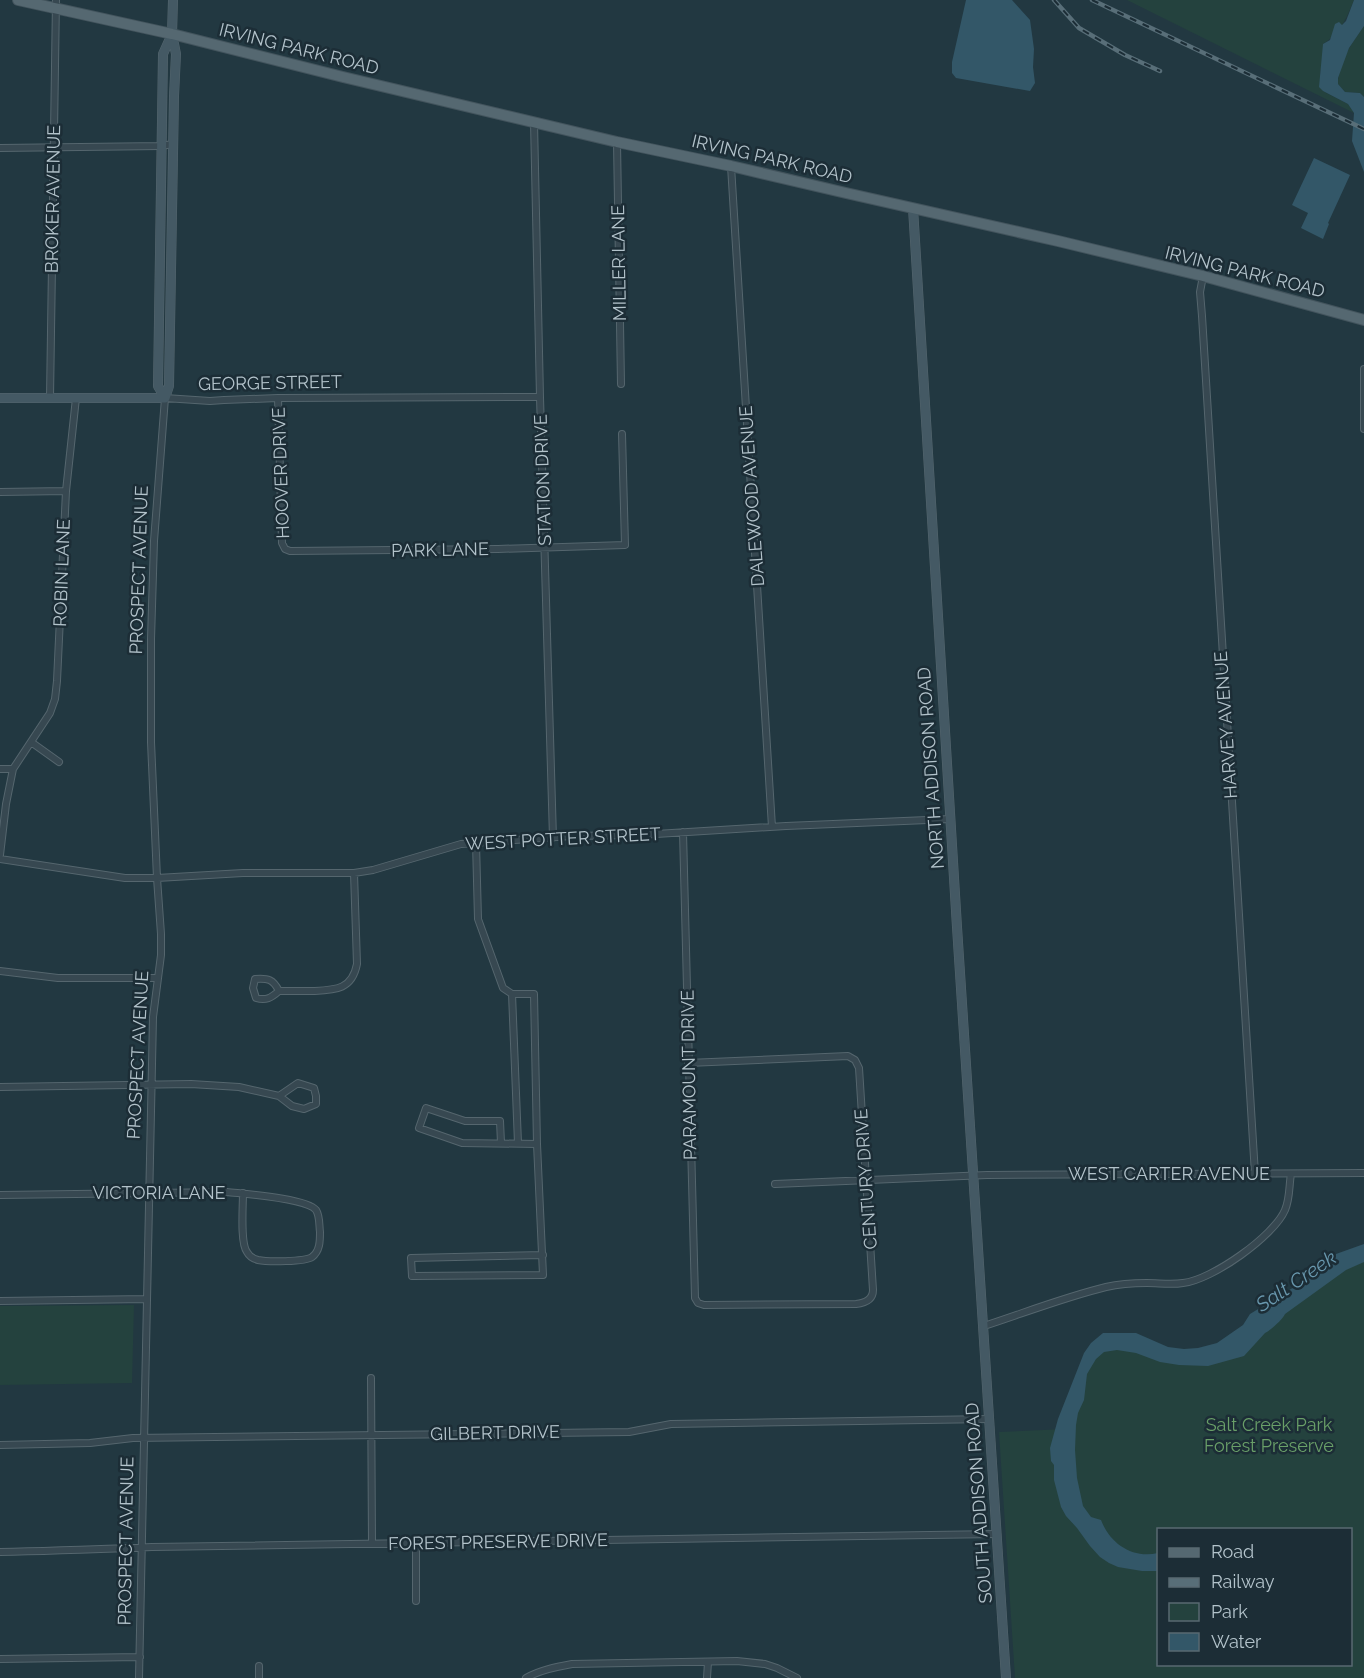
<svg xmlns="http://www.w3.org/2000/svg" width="1364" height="1678" font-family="Raleway,sans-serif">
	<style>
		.green { fill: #24423e; fill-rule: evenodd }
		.water { fill: #335768 }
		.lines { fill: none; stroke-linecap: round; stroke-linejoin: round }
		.street-casing { stroke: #55666e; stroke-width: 8 }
		.secondary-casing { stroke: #55666e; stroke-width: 10 }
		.primary-casing { stroke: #43545d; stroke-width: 12 }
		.street { stroke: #374851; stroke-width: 6 }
		.secondary { stroke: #445964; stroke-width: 9 }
		.primary { stroke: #556871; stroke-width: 10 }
		.rail-casing { stroke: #586e78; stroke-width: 4.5 }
		.rail { stroke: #1c2d36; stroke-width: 2; stroke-dasharray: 7; stroke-linecap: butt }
		.labels { text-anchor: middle; stroke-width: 5; stroke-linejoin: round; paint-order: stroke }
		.street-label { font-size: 18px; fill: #b3c3cb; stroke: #1c2d36 }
		.park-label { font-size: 18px; fill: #699f68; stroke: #1c2d36 }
		.water-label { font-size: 20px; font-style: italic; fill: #6998ae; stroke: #1c2d36 }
	</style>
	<rect width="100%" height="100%" fill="#223841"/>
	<!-- green -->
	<path class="green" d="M1127,0H1354C1346,19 1341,32 1323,44V62L1320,73L1323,91L1348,104L1354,113Z
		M1364,26V97L1360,93L1345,92L1338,84C1338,62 1352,43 1364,26Z
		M1364,1255V1678H1015L999,1432L1066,1429L1087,1360L1115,1342L1200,1358ZM1158,1530H1350V1664H1158Z
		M134,1305L132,1383L0,1385V1306Z"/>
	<!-- water -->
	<path class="water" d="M966,0H1012L1030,20L1034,49L1033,67L1035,83L1030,91L956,78L952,73V62Z
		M1354,0H1364V26L1349,48L1338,78V84L1345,92L1360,93L1364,97V172L1352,141L1354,113L1348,104L1323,91L1319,87L1323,44L1330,40L1335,24L1339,22L1342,25L1346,21Z
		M1314,158L1350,175L1328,223L1329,224L1323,239L1301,228L1308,213L1292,205Z
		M1364,1244V1262L1346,1270L1285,1314C1283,1319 1270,1331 1265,1333L1244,1356L1208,1366L1179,1365L1160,1362L1136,1353L1117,1350L1104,1352L1096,1359L1087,1374L1084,1400L1078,1413L1076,1425L1075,1450L1077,1478L1083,1506L1091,1517L1101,1520C1110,1544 1133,1559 1158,1553V1571H1142L1118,1567L1109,1563L1100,1557L1090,1546L1077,1528L1066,1516L1061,1507L1054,1480V1465L1051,1461L1050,1448L1058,1419L1084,1353L1091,1343L1103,1333H1136L1168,1347L1184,1349L1198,1348L1217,1343L1243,1325L1250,1314L1304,1281L1336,1254Z"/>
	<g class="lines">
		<!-- street casing -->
		<g class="street-casing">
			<path id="street" d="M534,122L540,397L553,838
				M617,142L621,384
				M0,148L161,146L173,144
				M731,166L772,827
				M1203,276L1200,292L1202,316L1255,1174
				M1364,369V429
				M50,398L56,0
				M278,398L282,543L285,549L290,551L498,549L625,545L622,434
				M0,492L66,491
				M31,742L59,762
				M0,769H13
				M683,832L695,1298L698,1303L704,1305L856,1304C865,1303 873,1300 873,1290L859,1068L855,1060L848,1056L688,1063
				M476,843L478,919L503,988L512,994L518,1143
				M0,855L6,804L13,769L50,713L55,699L57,681L66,491L76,398
				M0,859L125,878H157L243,873H354L373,870L461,844L571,836L640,835L786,826L951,819
				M0,971L58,978H157
				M279,991C271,998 266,1001 256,998L253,988L255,979C268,978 273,979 279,991C291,991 302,991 313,991C335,990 352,990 357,964L354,873
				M512,994H534L537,1144
				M0,1087L191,1084L239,1087L279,1096L292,1106L304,1109L316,1104V1096L314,1088L298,1083L279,1096
				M501,1143L500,1121H465L426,1108L419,1128L462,1143L537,1144L543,1275L412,1276L411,1258L543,1255
				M775,1184L987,1175L1364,1173
				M0,1195L227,1192C244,1194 306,1198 316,1210C320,1216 319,1225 320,1232C320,1241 320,1251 312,1257C305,1262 267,1262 258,1260C254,1259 249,1256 247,1252C240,1243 243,1206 243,1193
				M0,1301L147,1299
				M984,1326C1024,1313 1065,1297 1106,1287C1119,1284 1133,1283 1147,1283C1159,1283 1171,1285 1183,1283C1212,1280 1274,1236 1285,1210C1290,1199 1289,1185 1291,1174
				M371,1378L372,1543
				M0,1445L90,1443L133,1438L629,1432L671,1424L990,1419
				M416,1543V1601
				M0,1552C51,1551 101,1549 152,1547L997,1534
				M0,1659L140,1657
				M139,1678L153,1017L161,955V934L157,878L151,742V639L154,541L165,398L210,401L224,400L278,398L540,397
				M259,1678V1666
				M526,1678C540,1670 556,1667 572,1664L737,1661L765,1664L777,1668L797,1678
				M707,1678L708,1662"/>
		</g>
		<!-- secondary casing -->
		<g class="secondary-casing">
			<path id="secondary" d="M913,208L957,927L1006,1678
				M0,398H165
				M165,398L169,386L174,96L176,54L172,34L173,0
				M165,398L158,386L163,54L172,34"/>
		</g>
		<!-- primary casing -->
		<g class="primary-casing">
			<path id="primary" d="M18,0L172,34L343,77L617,142L731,166L846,193L1058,241L1203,276L1364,320"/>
		</g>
		<!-- street -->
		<use href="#street" class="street"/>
		<!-- secondary -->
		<use href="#secondary" class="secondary"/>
		<!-- primary -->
		<use href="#primary" class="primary"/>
		<!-- rail casing -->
		<g class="rail-casing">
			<path id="rail" d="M1054,0L1079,28L1125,55L1160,71
				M1092,0L1364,129"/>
		</g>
		<!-- rail -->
		<use href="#rail" class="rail"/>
	</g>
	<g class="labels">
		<!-- street labels -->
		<g class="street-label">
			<text transform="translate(299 49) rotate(14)" y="6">IRVING PARK ROAD</text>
			<text transform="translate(772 159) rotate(13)" y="6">IRVING PARK ROAD</text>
			<text transform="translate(53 199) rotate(-89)" y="6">BROKER AVENUE</text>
			<text transform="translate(619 263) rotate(-91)" y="6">MILLER LANE</text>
			<text transform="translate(1245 272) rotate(14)" y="6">IRVING PARK ROAD</text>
			<text transform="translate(270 383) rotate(-1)" y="6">GEORGE STREET</text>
			<text transform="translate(281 473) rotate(-92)" y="6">HOOVER DRIVE</text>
			<text transform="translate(543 480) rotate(-92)" y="6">STATION DRIVE</text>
			<text transform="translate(752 496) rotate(-94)" y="6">DALEWOOD AVENUE</text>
			<text transform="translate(440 550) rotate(-1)" y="6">PARK LANE</text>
			<text transform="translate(139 570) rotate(-88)" y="6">PROSPECT AVENUE</text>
			<text transform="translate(62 573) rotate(-88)" y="6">ROBIN LANE</text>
			<text transform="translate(1226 725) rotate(-94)" y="6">HARVEY AVENUE</text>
			<text transform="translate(931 768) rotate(-94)" y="6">NORTH ADDISON ROAD</text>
			<text transform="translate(563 839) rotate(-3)" y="6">WEST POTTER STREET</text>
			<text transform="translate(138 1055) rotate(-87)" y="6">PROSPECT AVENUE</text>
			<text transform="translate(689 1075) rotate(-91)" y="6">PARAMOUNT DRIVE</text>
			<text x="1169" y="1180">WEST CARTER AVENUE</text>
			<text transform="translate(866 1179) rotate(-94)" y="6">CENTURY DRIVE</text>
			<text x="159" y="1199">VICTORIA LANE</text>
			<text transform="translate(495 1433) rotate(-1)" y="6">GILBERT DRIVE</text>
			<text transform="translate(979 1503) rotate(-94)" y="6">SOUTH ADDISON ROAD</text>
			<text transform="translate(126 1541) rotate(-89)" y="6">PROSPECT AVENUE</text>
			<text transform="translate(498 1542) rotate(-1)" y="6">FOREST PRESERVE DRIVE</text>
		</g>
		<!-- park labels -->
		<g class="park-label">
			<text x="1269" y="1431">Salt Creek Park<tspan x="1269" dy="21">Forest Preserve</tspan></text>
		</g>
		<!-- water labels -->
		<g class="water-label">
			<text transform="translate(1296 1281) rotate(-34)" y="7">Salt Creek</text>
		</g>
	</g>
	<!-- legend -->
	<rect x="1157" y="1528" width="195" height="138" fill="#1c2d36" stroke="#586972" stroke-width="1.5"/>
	<rect x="1169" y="1548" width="30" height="9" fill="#556871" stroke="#586972" stroke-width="1.5"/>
	<text x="1211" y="1558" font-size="18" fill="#b3c3cb">Road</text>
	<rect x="1169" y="1578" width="30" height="9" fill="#586e78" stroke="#586972" stroke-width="1.5"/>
	<text x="1211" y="1588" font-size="18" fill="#b3c3cb">Railway</text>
	<rect x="1169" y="1603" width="30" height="18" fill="#24423e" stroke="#586972" stroke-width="1.5"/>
	<text x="1211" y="1618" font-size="18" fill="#b3c3cb">Park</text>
	<rect x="1169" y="1633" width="30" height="18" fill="#335768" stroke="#586972" stroke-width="1.5"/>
	<text x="1211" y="1648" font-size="18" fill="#b3c3cb">Water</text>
</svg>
